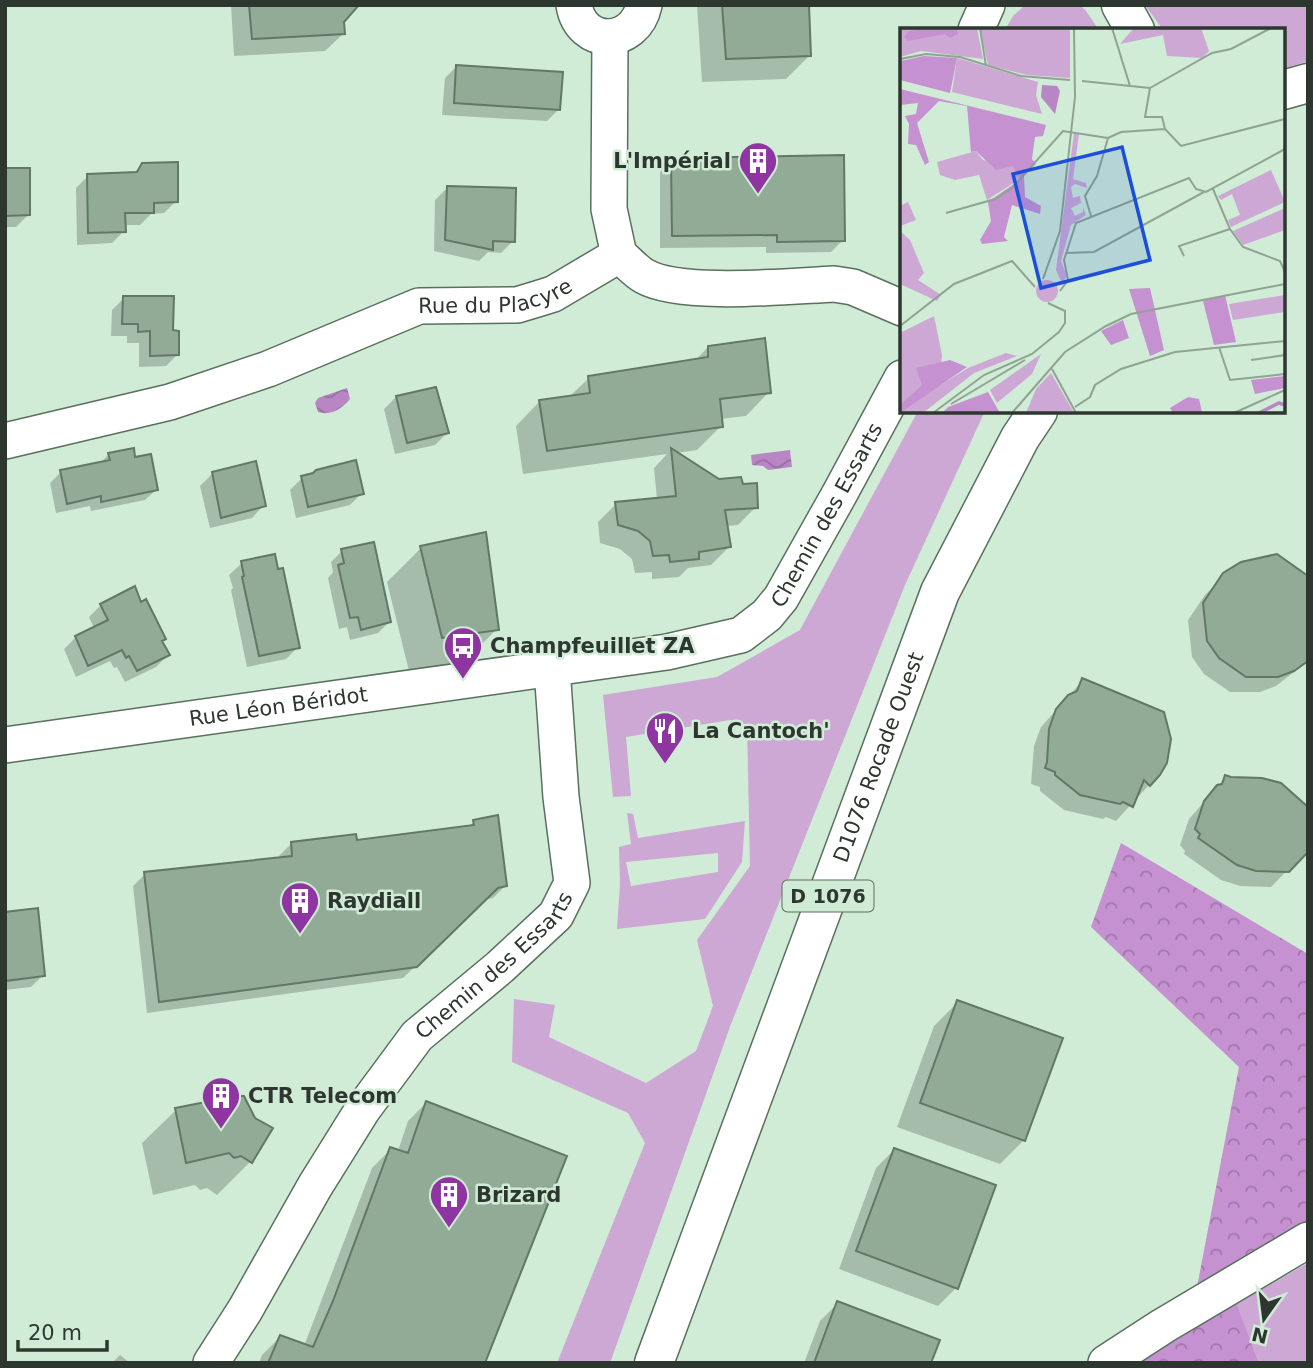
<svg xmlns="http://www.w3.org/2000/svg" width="1313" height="1368" font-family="'DejaVu Sans',sans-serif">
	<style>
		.grass { fill: #cda8d5; fill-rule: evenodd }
		.forest { fill: url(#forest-crowns) }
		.water { fill: url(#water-waves) }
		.shadow { fill: #0003 }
		.building { fill: #92ab97; stroke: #607865; stroke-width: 2 }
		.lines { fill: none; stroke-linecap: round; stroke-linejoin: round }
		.minor-casing { stroke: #59705e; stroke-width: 38 }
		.major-casing { stroke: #59705e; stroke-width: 41 }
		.minor { stroke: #fff; stroke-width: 35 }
		.major { stroke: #fff; stroke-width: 38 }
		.labels { text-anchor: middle; stroke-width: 5; stroke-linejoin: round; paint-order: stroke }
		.shield { fill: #d0ebd6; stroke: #5e6d61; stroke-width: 2 }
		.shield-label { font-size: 19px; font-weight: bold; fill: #2d372f }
		.poi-label { font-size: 21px; font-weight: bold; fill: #2d372f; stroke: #d0ebd6; text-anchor: start }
		.street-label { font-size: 21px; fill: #2d372f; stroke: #d0ebd6 }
		.inset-river { fill: none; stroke: #b986c5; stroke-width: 3.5 }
		.inset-road { fill: none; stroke: #8fa393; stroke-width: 2 }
		.view { fill: #1d4ed8; fill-opacity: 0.15; stroke: #1d4ed8; stroke-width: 3.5 }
		.inset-edge { fill: none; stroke: #2d372f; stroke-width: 3.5 }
	</style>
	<defs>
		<pattern id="forest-crowns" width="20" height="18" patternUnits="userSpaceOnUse" patternTransform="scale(1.75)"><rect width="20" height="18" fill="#c591d0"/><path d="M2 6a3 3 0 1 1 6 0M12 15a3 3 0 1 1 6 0" fill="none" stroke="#a077a9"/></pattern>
		<pattern id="water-waves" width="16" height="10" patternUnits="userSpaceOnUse" patternTransform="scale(1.75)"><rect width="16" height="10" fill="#b986c5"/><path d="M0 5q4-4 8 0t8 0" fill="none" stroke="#976ea0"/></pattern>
	</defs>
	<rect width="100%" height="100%" fill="#d0ebd6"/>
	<!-- grass -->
	<path class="grass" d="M1025,5H1080L1086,11L1099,30H1005L1013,16Z
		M1145,5H1308V61L1283,69V30H1163Z
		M918,411H985L905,585L731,1024L610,1363H557L645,1143L628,1113L512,1062L514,999L555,1005L549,1037L646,1083L696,1051L713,1006L697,940L750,866L747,725L730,720L626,737L631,796L613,797L603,695L717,677L800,630Z
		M627,813L633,814L638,838L745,821L742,862L705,919L617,929L620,884L619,847L631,844ZM718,853V872L631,886L626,862Z
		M1308,1263V1363H1259L1236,1304Z"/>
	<!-- forest -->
	<path class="forest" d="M1121,843L1308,954V1235L1230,1287L1259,1363H1108L1193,1308L1239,1067L1091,927Z"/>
	<!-- water -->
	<path class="water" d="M347,388L350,399C342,409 331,416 318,412L315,403L318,398Z
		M790,450L792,467L768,470L763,466L752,465L751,455Z"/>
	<!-- shadow -->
	<path class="shadow" d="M231,5H349L342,21L343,34L325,51L234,56Z
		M697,5H807L810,55L786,79L702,82Z
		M457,66L559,109L547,121L442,115L445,78Z
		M672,160L843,240L831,252L766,253V247L660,248V172Z
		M142,165L176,201L164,213L151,214L140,225H124V231L112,243L77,245L76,188L88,176L133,174Z
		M5,169L28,215L16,227H5Z
		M447,188L513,241L501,253L488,252L479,261L434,251L435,200Z
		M124,298L171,331L178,354L166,366L139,367V343H127V336H111L112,310Z
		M708,347L769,392L746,416L720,419L721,426L697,450L676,453L756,507L738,525L726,526L729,547L711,565L688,568L679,577L652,579V572L635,573L632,559L620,549L600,543L598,522L616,504L657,499L654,468L667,454L523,474L516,426L539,402L569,397L589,378L695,361Z
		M396,397L447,433L435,445L395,454L384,409Z
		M109,454L134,460L156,490L145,500L91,511L90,506L56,513L50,483L61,472L99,464Z
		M212,474L264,505L252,518L210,528L200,486Z
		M302,478L362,493L350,505L296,518L290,490Z
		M421,548L497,629L463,663L409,671L387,582Z
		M342,551L389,622L378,633L350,640L347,627L339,629L328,578L333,572L331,562Z
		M242,563L298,647L286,659L247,667L231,590L233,588L229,575Z
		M1221,579L1308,581V661L1276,686L1260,692H1230L1204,674L1192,657L1188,620L1205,595Z
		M140,604L168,655L156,667L125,682L117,667L114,668L110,661L76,677L64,649L76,637L94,628L89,617L101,605Z
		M1083,680L1159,774L1116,821L1106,817L1103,819L1064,810L1040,791V787L1031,784L1034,746L1041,727Z
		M1226,777L1306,851L1271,887L1240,886L1221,880L1184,854L1185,851L1180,845L1189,819Z
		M474,822L505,886L493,898L484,900L403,978L147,1013L133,886L145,874L280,859L279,856L291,844L355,842L467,828Z
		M5,914L43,975L31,987L5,990Z
		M958,1002L1024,1140L1000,1164L897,1127L934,1026Z
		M426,1103L483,1363H259L262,1355L280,1337L304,1346L372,1168L391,1149L398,1151L408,1121Z
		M176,1110L253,1119L270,1129L250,1162L217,1195L207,1188L200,1190L195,1185L153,1195L142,1143Z
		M894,1150L956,1288L938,1306L839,1269L876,1168Z
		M838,1303L929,1363H804L820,1321Z
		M120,1355L130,1363H112Z"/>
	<!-- building -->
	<path class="building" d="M249,5H359L344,22L345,34L252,39Z
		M722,5H809L811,56L726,59Z
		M456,65L563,72L560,110L454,103Z
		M844,155L845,241L777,242V235L672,236L671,158Z
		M178,162V202L154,203V213H125L126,232L88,233L87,174L137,172L142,163Z
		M5,168H30V215L5,216Z
		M447,186L516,188L515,242L493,241V250L445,240Z
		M123,296H174L173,330L179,331V355L150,356V331L138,332V324H122Z
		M765,338L771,393L720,399L723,427L547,451L539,400L590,393L588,376L708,357V346Z
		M436,387L449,433L407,443L396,396Z
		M134,448L135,457L151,454L158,490L101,502V496L67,504L60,470L110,460L108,453Z
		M671,448L719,479L741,477L743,484L757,483L758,508L725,510L731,547L699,552V559L670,562L669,555L653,556L650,541L638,531L618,525L615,502L676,496Z
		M356,460L364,494L308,507L301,476L313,473L316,470Z
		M256,461L266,506L221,518L212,472Z
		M486,532L499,630L442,638L420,546Z
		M374,542L391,622L361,630L358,617L350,618L338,565L344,563L341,549Z
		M275,554L278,569L283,568L300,648L259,656L242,577L244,576L241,561Z
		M1277,554L1308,576V661L1294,671L1278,677H1246L1219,658L1207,641L1203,603L1223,573L1241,562Z
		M135,586L141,602L146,599L166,639L162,641L170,655L137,671L129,656L126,658L122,650L88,666L75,636L108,620L100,604Z
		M1082,678L1164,712L1171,739L1167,763L1160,775L1150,786L1144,780L1133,807L1123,802L1120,804L1080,795L1055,775V772L1045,768L1047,762L1049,729L1056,709L1068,695L1077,691Z
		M1225,775L1231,777L1262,778L1281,783L1308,807V852L1289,872L1256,871L1237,865L1198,838L1200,834L1195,829L1204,801L1217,785L1222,784Z
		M498,815L507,886L498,888L417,967L159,1002L144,872L292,856L291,842L356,834L357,840L474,825L473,820Z
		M38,908L45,976L5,981V912Z
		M957,1000L1063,1038L1025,1141L920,1103Z
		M236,1096H244L255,1118L273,1128L252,1163L241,1156L234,1158L229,1153L186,1163L175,1108Z
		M426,1101L567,1156L485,1363H268L280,1335L313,1347L333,1301L390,1147L408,1153Z
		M894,1148L996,1185L958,1289L856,1251Z
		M837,1301L940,1340L931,1363H814Z"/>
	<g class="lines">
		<!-- minor casing -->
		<g class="minor-casing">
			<g id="minor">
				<path d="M574,5C581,48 635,47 644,5"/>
				<path d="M976,30L987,5"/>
				<path d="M610,37L609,209L619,255"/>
				<path id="s1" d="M5,441L170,402L268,369L419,306L517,305L537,299L553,294L619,255C627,261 635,271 644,276C680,297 790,286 834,284L853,287L902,308"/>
				<path id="s2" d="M5,745L667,652L741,635L767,615L781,598L840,493L902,378"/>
				<path id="s3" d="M211,1363L245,1310L315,1186L363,1109L417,1036L500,967L556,915L572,883L561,797L552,668"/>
				<path d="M1106,1363L1163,1326L1308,1240"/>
			</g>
		</g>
		<!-- major casing -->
		<g class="major-casing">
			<g id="major">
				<path d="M1121,5L1135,30"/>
				<path d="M1283,90L1308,83"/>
				<path id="s4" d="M654,1363L940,592L1020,438L1038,411"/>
			</g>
		</g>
		<!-- minor -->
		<use href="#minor" class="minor"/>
		<!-- major -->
		<use href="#major" class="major"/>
	</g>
	<!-- icons -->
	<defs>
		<g id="building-pin" transform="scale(2.0125)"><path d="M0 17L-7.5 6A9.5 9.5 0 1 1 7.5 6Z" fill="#8e35a1" stroke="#d0ebd6"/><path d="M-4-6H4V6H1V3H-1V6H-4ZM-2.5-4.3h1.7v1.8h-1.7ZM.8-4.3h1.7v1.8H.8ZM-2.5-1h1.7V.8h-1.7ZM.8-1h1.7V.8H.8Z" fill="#fff"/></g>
		<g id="bus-pin" transform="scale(2.0125)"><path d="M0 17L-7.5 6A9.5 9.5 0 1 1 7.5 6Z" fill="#8e35a1" stroke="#d0ebd6"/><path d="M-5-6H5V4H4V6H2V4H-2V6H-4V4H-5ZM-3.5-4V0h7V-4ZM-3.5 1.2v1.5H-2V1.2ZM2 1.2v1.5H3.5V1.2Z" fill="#fff"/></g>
		<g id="restaurant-pin" transform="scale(2.0125)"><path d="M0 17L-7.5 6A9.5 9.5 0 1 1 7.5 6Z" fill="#8e35a1" stroke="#d0ebd6"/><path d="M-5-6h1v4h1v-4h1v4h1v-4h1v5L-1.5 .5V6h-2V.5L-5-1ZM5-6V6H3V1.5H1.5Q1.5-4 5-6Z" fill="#fff"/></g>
	</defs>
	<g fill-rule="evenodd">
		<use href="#building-pin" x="758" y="161"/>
		<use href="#bus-pin" x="463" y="646"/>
		<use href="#restaurant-pin" x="665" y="731"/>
		<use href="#building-pin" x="300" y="901"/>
		<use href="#building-pin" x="221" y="1096"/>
		<use href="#building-pin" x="449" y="1195"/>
	</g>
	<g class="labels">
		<!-- shield labels -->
		<rect class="shield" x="782.5" y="880.5" width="91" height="31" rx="5"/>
		<g class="shield-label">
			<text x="828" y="903">D 1076</text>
		</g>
		<!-- poi labels -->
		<g class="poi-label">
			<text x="731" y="168" text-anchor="end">L'Impérial</text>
			<text x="490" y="653">Champfeuillet ZA</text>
			<text x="692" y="738">La Cantoch'</text>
			<text x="327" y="908">Raydiall</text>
			<text x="248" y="1103">CTR Telecom</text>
			<text x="476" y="1202">Brizard</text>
		</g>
		<!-- street labels -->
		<g class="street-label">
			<text dy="7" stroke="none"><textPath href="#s1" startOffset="514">Rue du Placyre</textPath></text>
			<text dy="7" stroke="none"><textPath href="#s2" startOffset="894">Chemin des Essarts</textPath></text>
			<text dy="7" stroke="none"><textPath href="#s2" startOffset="276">Rue Léon Béridot</textPath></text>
			<text dy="7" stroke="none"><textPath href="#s4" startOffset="646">D1076 Rocade Ouest</textPath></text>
			<text dy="7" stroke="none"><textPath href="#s3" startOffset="492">Chemin des Essarts</textPath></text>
		</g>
	</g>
	<!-- overview -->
	<g transform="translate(900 28)">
		<rect width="385" height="385" fill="#d0ebd6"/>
		<path d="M0,0H77L83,31L21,23L0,29ZM80,0H170V50L127,47L88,37ZM234,0H301L309,23L302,30L267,28L263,7L220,16ZM57,30L138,54L136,67L142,86L52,64ZM174,105L179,106L173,151L186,155L187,160L175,156L171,159L173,170L180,168L181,175L171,180L175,188L183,184V179L186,187L171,197L161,233L167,248L162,255L156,242ZM76,123L83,132L112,138L121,150L87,172L79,147L55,152L40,147L37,134ZM371,142L385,174L331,199L328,192L340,187L332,166L321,172L318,168ZM8,174L16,192L0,198V178ZM385,180V202L343,217L333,203ZM0,203L10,212L24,245L18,252L41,267L37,273L0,256ZM136 263a11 11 0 1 1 22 0a11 11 0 1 1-22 0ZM385,267V284L333,292L329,276ZM34,288L42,327L39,358L68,340L106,325L117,328L74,345L23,385H0V305ZM141,326L132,346L97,375L90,362ZM151,345L173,383L126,385L136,361Z" fill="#cda8d5"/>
		<path d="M25,0H57L58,6L50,10L45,6L8,13L4,9L9,3ZM24,28L57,30L50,65L0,52V33ZM0,61L146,97L143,108L135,109L132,131L136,136L124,148L125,169L141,178L140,186L112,177L104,209L108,213L82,216L80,212L91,193L88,174L121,151L112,138L96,142L76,123L71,124L67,78L39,73L17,95L29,134L25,137L16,117L8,116L9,96L5,88L16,86L18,75L0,77ZM250,260L264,322L250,328L229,261ZM325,267L336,314L314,317L303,273ZM223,292L229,310L211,317L201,303ZM50,332L67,339L0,385V377L22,357L16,340ZM385,348V360L355,366L351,352ZM88,364L100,385H42L48,379ZM288,369L299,371L302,384L273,385L270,380Z" fill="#c591d0"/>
		<path d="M142,57L157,58L160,63L155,86L141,69Z" fill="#b986c5"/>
		<path class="inset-river" d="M359,385L379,375L385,377"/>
		<path class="inset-road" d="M80,0L86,38M212,0L230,58M0,31L26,26L60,29L121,48L170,52M182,53L250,60M250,60L245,89H262L265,101L281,118L385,91M250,60L312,25L331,21L371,0M208,110L221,104L265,101M313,161L330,201L343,219L380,233L385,244M46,185L95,171L112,160L163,103L208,110M191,188L185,168L197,148L208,110M166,225L194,224L304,164M284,228L279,218L330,201M143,251L160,203L175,69L174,0M160,263L168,252L164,232L176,195L289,150L296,161L306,164L385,121M0,298L54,256L112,233L135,259M319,319L330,352L385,346M351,332L385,327M152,341L176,385M51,376L125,332M175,379L190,369L195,357L221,341L275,324L385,313M33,385L84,347L132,326L159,304L165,295V283L148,275M112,385L165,324L206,298L231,286L385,256M334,385L385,362"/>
		<path class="view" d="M222,119L250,232L141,260L113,146Z"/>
		<rect width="385" height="385" class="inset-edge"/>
	</g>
	<!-- border -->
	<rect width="1313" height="1368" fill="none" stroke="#2d372f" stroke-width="14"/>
	<!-- north arrow -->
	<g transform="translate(1264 1319) rotate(194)" stroke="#d0ebd6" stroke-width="5" paint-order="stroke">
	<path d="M0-5L12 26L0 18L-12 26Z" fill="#2d372f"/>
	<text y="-10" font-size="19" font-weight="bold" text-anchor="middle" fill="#2d372f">N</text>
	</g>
	<!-- scale -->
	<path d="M18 1340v10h89v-10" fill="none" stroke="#2d372f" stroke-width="3.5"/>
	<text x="28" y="1340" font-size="21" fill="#2d372f" stroke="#d0ebd6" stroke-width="5" paint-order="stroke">20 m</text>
</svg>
